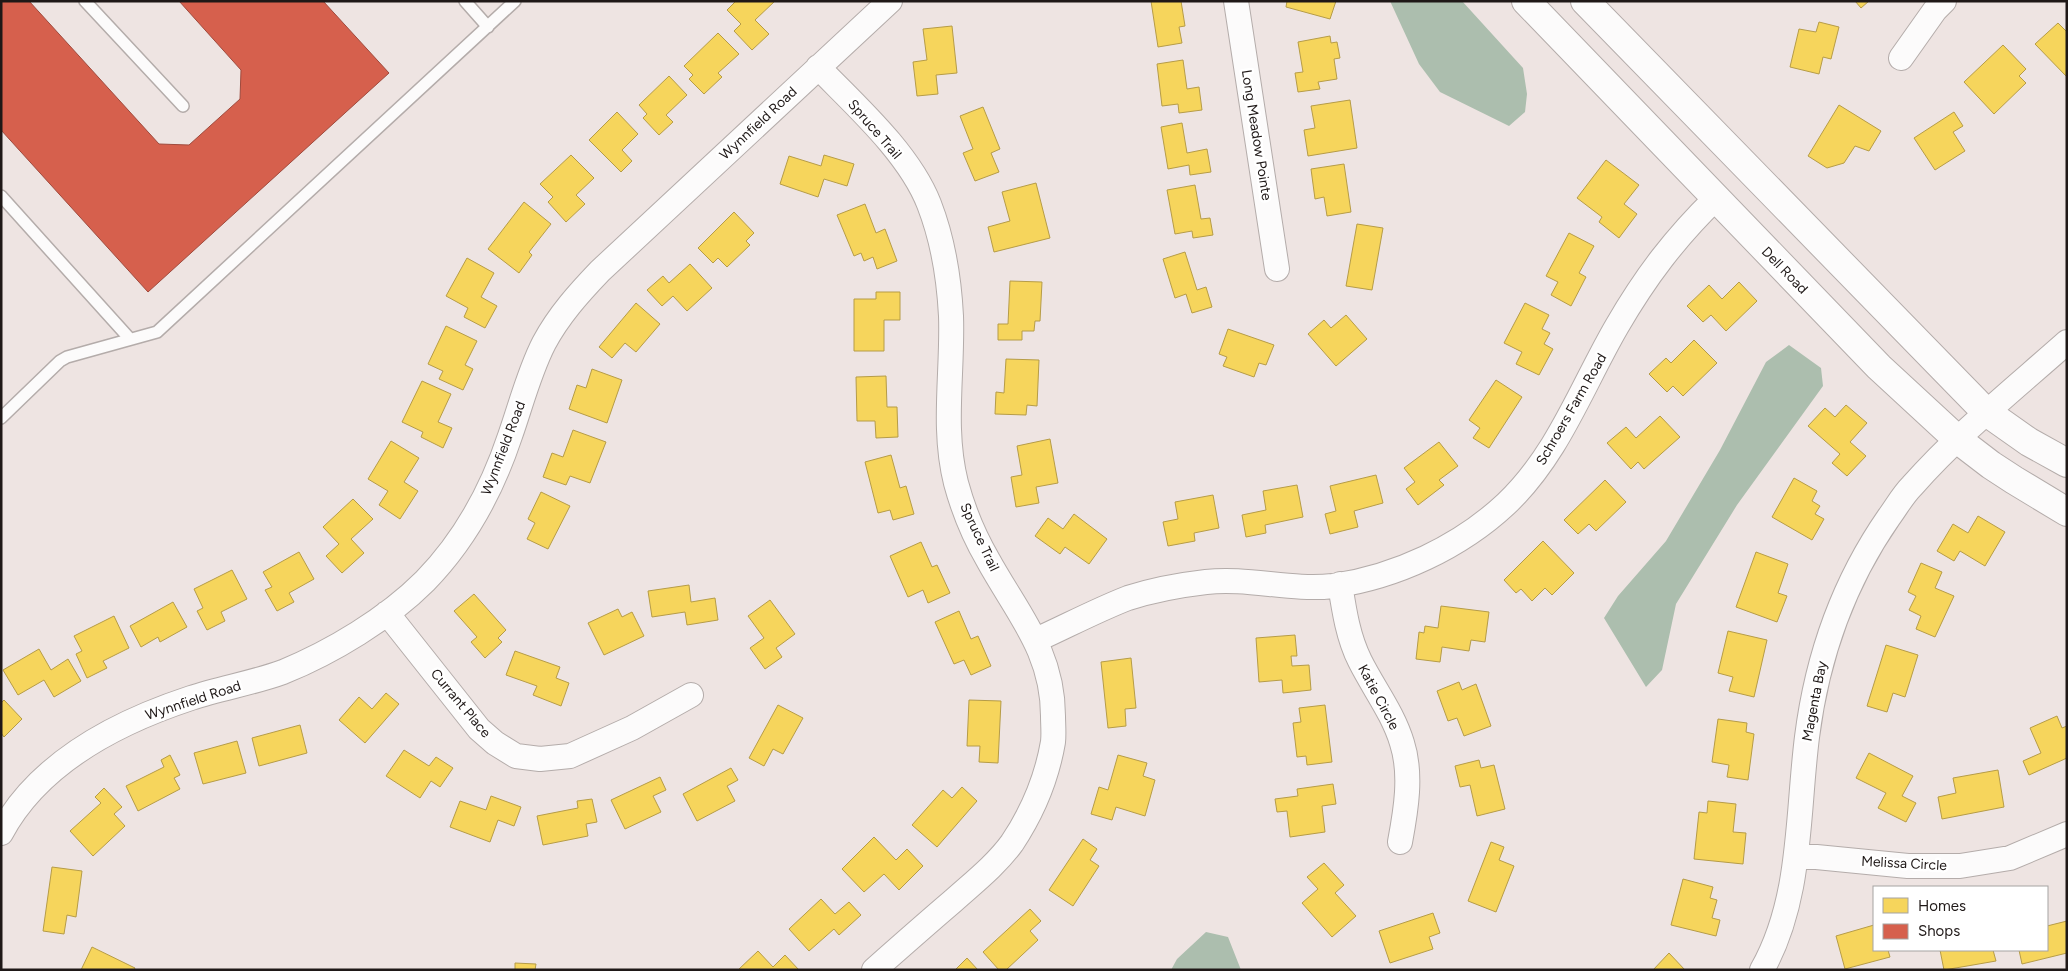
<svg xmlns="http://www.w3.org/2000/svg" width="2068" height="971" font-family="Figtree,sans-serif">
	<style>
		.water { fill: #acbeae }
		.homes { fill: #f6d55c; stroke: #b69c47 }
		.shops { fill: #d6604d; stroke: #9f4a3d }
		.lines { fill: none; stroke-linecap: round; stroke-linejoin: round }
		.lane-casing { stroke: #b4acaa; stroke-width: 14 }
		.street-casing { stroke: #b4acaa; stroke-width: 26 }
		.secondary-casing { stroke: #b4acaa; stroke-width: 30 }
		.lane { stroke: #fcfbfb; stroke-width: 11 }
		.street { stroke: #fcfbfb; stroke-width: 24 }
		.secondary { stroke: #fcfbfb; stroke-width: 28 }
		.labels { text-anchor: middle; stroke-width: 5; stroke-linejoin: round; paint-order: stroke }
		.street-label { font-size: 14px; fill: #1f1817; stroke: #fff }
	</style>
	<rect width="100%" height="100%" fill="#eee4e2"/>
	<!-- water -->
	<path class="water" d="M1390,1H1462L1523,68L1527,94L1525,112L1509,126L1440,92L1419,64Z
		M1789,345L1821,368L1823,386L1737,505L1676,604L1662,670L1646,687L1604,618L1618,596L1666,541L1720,450L1766,362Z
		M1206,932L1228,937L1241,970H1171L1177,959Z"/>
	<!-- homes -->
	<path class="homes" d="M736,1H775L755,20L769,34L752,50L734,31L741,24L727,10Z
		M1151,1H1181L1185,26L1179,27L1182,43L1158,47Z
		M1287,1H1336L1330,19L1286,7Z
		M1855,1H1869L1861,8Z
		M1819,22L1839,27L1831,59L1823,57L1819,74L1790,67L1799,29L1816,32Z
		M2058,23L2067,32V77L2035,44Z
		M952,26L957,73L936,75L938,94L917,96L913,62L927,60L923,29Z
		M718,33L739,54L718,73L722,77L704,94L689,79L693,75L684,66Z
		M1330,36L1331,43L1337,42L1340,58L1334,59L1337,79L1318,82L1320,89L1298,92L1295,73L1303,72L1298,42Z
		M2003,45L2026,69L2019,76L2026,83L1994,114L1964,82Z
		M1183,60L1187,89L1199,87L1202,110L1179,113L1178,104L1162,106L1157,64Z
		M669,76L687,95L666,115L673,122L659,135L643,118L647,114L639,105Z
		M1350,100L1357,148L1308,156L1304,130L1315,128L1311,106Z
		M1839,105L1881,131L1869,151L1855,146L1844,163L1827,168L1808,156Z
		M983,107L1000,149L991,153L999,172L975,181L963,153L973,149L960,116Z
		M617,112L638,134L622,150L632,161L621,172L589,140Z
		M1954,112L1963,126L1953,132L1965,151L1935,170L1914,138Z
		M1182,123L1187,153L1207,149L1211,172L1190,175L1189,165L1168,169L1161,127Z
		M571,155L594,178L576,195L585,204L566,222L548,202L553,197L540,184Z
		M824,155L854,164L847,186L824,179L818,197L780,184L789,156L821,166Z
		M1606,160L1639,185L1624,204L1637,214L1619,238L1599,222L1602,217L1577,198Z
		M1344,164L1351,212L1327,216L1324,197L1315,199L1311,169Z
		M1036,183L1050,238L994,252L988,227L1010,221L1002,192Z
		M1195,185L1201,219L1210,218L1213,235L1193,238L1192,231L1175,234L1167,190Z
		M524,202L551,224L529,252L532,255L519,273L488,249Z
		M865,204L876,233L885,229L897,261L877,269L873,257L864,261L861,253L854,256L837,215Z
		M734,212L754,233L746,241L750,245L727,267L718,258L713,263L698,248Z
		M1357,224L1383,228L1372,290L1346,286Z
		M1569,233L1594,246L1579,273L1586,277L1571,306L1551,295L1558,282L1546,276Z
		M1185,252L1197,290L1206,287L1212,307L1192,313L1186,294L1175,298L1163,259Z
		M467,258L494,273L481,297L497,306L485,328L464,317L468,308L446,296Z
		M690,264L712,288L687,311L673,296L662,306L647,290L663,276L669,283Z
		M1010,281L1042,282L1040,321H1035L1034,331H1022V340H998V324H1008Z
		M1739,282L1757,301L1726,331L1711,315L1703,322L1687,306L1709,285L1722,299Z
		M876,292H900V320H884V351H854V299H876Z
		M636,303L660,324L636,352L625,343L612,358L599,347Z
		M1525,303L1549,315L1542,329L1550,333L1544,344L1553,349L1539,375L1516,364L1522,352L1504,343Z
		M1346,315L1367,339L1336,366L1308,334L1324,320L1331,328Z
		M446,326L477,341L465,365L473,369L463,390L439,379L443,371L428,364Z
		M1228,329L1274,345L1266,365L1259,363L1254,377L1223,366L1227,357L1219,354Z
		M1694,340L1717,363L1683,396L1673,386L1667,392L1649,374L1666,358L1671,363Z
		M1006,359L1039,360L1037,406L1027,405L1026,415L995,414L996,392L1004,393Z
		M592,369L622,380L607,423L569,409L577,385L586,388Z
		M886,376L887,407H897L898,437L876,438L875,421H857L856,377Z
		M1496,380L1522,397L1489,448L1473,438L1480,428L1469,420Z
		M422,381L451,394L438,422L452,428L443,448L421,437L423,432L402,422Z
		M1846,405L1867,423L1850,442L1866,456L1847,476L1832,463L1840,454L1808,426L1825,408L1835,417Z
		M1660,416L1680,437L1644,469L1638,462L1631,469L1607,443L1626,427L1636,438Z
		M573,430L606,442L590,483L570,476L566,485L543,477L552,453L563,457Z
		M1050,439L1058,483L1036,487L1039,503L1016,507L1011,477L1022,475L1017,446Z
		M391,441L419,458L404,482L418,491L400,519L379,505L388,491L368,479Z
		M1439,442L1458,466L1439,480L1444,485L1418,505L1406,489L1415,482L1404,468Z
		M891,455L900,488L906,486L914,514L893,520L890,510L878,513L865,462Z
		M1376,475L1383,503L1354,511L1358,527L1330,534L1325,514L1336,511L1330,486Z
		M1794,478L1817,491L1812,501L1820,506L1815,514L1824,519L1812,540L1772,517Z
		M1605,480L1626,502L1596,531L1589,524L1578,534L1564,520Z
		M1297,485L1303,517L1265,525L1266,533L1246,537L1242,515L1266,510L1263,491Z
		M541,492L570,506L548,549L527,539L535,523L528,519Z
		M1213,495L1219,528L1194,533L1195,541L1168,546L1163,522L1178,519L1175,502Z
		M353,499L373,519L351,539L364,553L342,573L326,556L339,544L323,527Z
		M1074,514L1107,539L1089,564L1065,547L1060,554L1035,536L1048,518L1063,529Z
		M1978,516L2005,532L1985,566L1960,551L1954,561L1937,551L1953,524L1968,533Z
		M1543,541L1574,573L1552,595L1545,588L1532,601L1521,589L1516,593L1504,580Z
		M921,542L932,567L937,565L950,593L928,603L923,590L908,597L890,556Z
		M299,552L314,579L289,593L294,602L277,611L265,590L272,587L263,572Z
		M1756,552L1788,564L1778,593L1787,596L1777,622L1736,607Z
		M1921,563L1942,572L1935,588L1954,596L1935,637L1916,629L1921,616L1909,610L1916,596L1908,592Z
		M232,570L247,599L221,612L225,621L207,630L197,611L203,608L194,589Z
		M689,585L691,602L715,598L718,620L687,625L685,612L652,617L648,591Z
		M474,594L506,630L498,638L502,642L485,658L471,642L477,637L454,611Z
		M770,600L795,634L776,648L782,657L765,669L750,648L764,638L748,616Z
		M173,602L187,627L160,642L158,637L141,647L130,626Z
		M1441,606L1489,612L1485,642L1471,640L1469,651L1442,647L1440,662L1416,659L1419,632L1424,633L1425,626L1438,628Z
		M618,609L622,617L632,612L644,636L604,655L588,623Z
		M959,611L971,639L978,636L991,666L971,675L964,660L954,664L935,622Z
		M114,616L129,648L103,661L107,668L87,678L76,654L82,651L74,636Z
		M1728,631L1767,640L1754,697L1729,691L1733,677L1718,673Z
		M1295,635L1297,656H1291L1292,666L1309,665L1311,690L1283,693L1282,680L1259,682L1256,638Z
		M1886,645L1918,655L1905,697L1893,693L1887,712L1867,706Z
		M39,649L51,670L68,659L81,681L54,697L44,680L18,695L3,670Z
		M515,651L560,667L556,678L569,683L561,706L533,695L537,686L506,675Z
		M1131,658L1136,708L1125,709L1126,726L1108,728L1101,662Z
		M1459,682L1462,690L1476,684L1491,726L1464,736L1457,718L1448,721L1437,691Z
		M386,693L399,704L365,743L339,720L359,697L372,709Z
		M4,700L22,719L4,737L1,733V703Z
		M969,700L1001,701L998,763L979,762L980,746H967Z
		M778,705L803,718L783,754L773,749L764,766L749,758Z
		M1325,705L1332,762L1307,765L1306,756L1297,757L1293,723L1301,722L1299,708Z
		M2057,716L2062,728L2067,726V758L2029,775L2023,761L2041,753L2030,728Z
		M1718,719L1747,723L1746,732L1754,734L1748,780L1727,777L1729,765L1712,762Z
		M300,725L307,753L259,766L252,738Z
		M237,741L246,773L203,784L194,753Z
		M404,750L429,766L436,757L453,768L440,787L431,781L420,798L386,776Z
		M1869,753L1913,776L1902,796L1916,803L1906,822L1878,808L1886,793L1856,778Z
		M170,755L180,775L174,778L180,789L138,811L126,786L164,767L161,760Z
		M1118,755L1147,763L1143,776L1155,780L1145,816L1116,807L1112,820L1091,814L1099,787L1108,790Z
		M1479,760L1481,768L1494,765L1505,809L1477,816L1470,785L1460,787L1455,766Z
		M731,768L738,780L727,786L735,801L697,821L683,794Z
		M1998,770L2004,807L1942,819L1938,797L1956,793L1953,778Z
		M660,777L666,790L653,796L661,812L625,829L611,800Z
		M1333,784L1336,804L1322,806L1325,832L1290,837L1287,811L1277,812L1275,799L1298,796L1297,789Z
		M962,787L977,801L937,847L912,825L943,790L952,798Z
		M104,788L122,807L114,814L125,826L93,856L70,831L101,803L95,797Z
		M491,796L521,807L514,826L498,820L490,842L450,827L460,801L486,810Z
		M592,799L597,822L586,824L588,836L543,845L537,816L578,808L577,801Z
		M1708,801L1736,804L1733,832L1746,833L1743,864L1694,859L1699,812L1707,813Z
		M874,837L896,860L907,849L923,866L899,890L884,874L864,892L842,869Z
		M1083,839L1097,849L1090,860L1099,866L1073,906L1049,890Z
		M1491,842L1504,847L1499,860L1514,866L1496,912L1468,901Z
		M1324,863L1344,885L1335,893L1356,916L1332,937L1302,903L1318,889L1307,877Z
		M52,867L82,871L76,917L67,915L64,934L43,931Z
		M1683,879L1713,887L1710,898L1717,900L1712,918L1720,920L1716,936L1671,925Z
		M821,899L835,914L849,902L861,915L839,935L834,929L809,951L789,929Z
		M1030,909L1041,921L1030,931L1038,940L1006,970H999L983,952Z
		M1433,913L1440,933L1429,937L1433,949L1390,963L1379,931Z
		M2067,921V953L2022,964L2019,950H2047V926Z
		M1874,925V950H1888L1890,957L1845,969L1836,936Z
		M92,947L135,968L134,970H81Z
		M1940,950H1993L1996,961L1944,970Z
		M758,951L773,967L785,955L799,970H738Z
		M1669,953L1685,970H1653Z
		M967,958L978,970H955Z
		M515,963L536,964L535,970H515Z"/>
	<!-- shops -->
	<path class="shops" d="M1,1H29L159,144L189,145L240,99L241,70L179,1H323L389,73L148,292L1,130Z"/>
	<g class="lines">
		<!-- lane casing -->
		<g class="lane-casing">
			<path id="lane" d="M85,1L183,106
				M465,1L488,27
				M1,196L130,339
				M1,418L60,361L67,357L157,332L515,1"/>
		</g>
		<!-- street casing -->
		<g class="street-casing">
			<path id="street" d="M1236,1L1277,269
				M1901,58L1935,10L1944,1
				M818,67C856,106 909,153 929,204C943,240 949,277 951,316C953,372 942,428 956,483C963,509 974,536 988,560C1017,613 1053,651 1053,716C1053,724 1054,734 1053,742C1047,777 1032,813 1012,843C996,865 973,883 953,901C926,924 900,947 874,970
				M1340,584C1344,610 1348,637 1360,661C1374,689 1393,713 1402,743C1412,774 1406,810 1400,842
				M387,613L479,729L495,743L516,756L540,759L570,756L632,728L691,695
				M1036,640C1067,626 1097,610 1128,598C1153,590 1180,585 1206,582C1248,577 1291,591 1333,586C1396,577 1460,547 1506,504C1558,455 1582,386 1617,326C1646,276 1675,238 1716,198
				M1,833C39,762 118,722 191,698C221,688 253,683 283,672C332,652 387,619 425,581C464,541 492,490 510,436C521,405 529,372 544,343C559,315 579,293 600,271L890,1
				M1796,855L1908,866H1960L2010,858L2067,834
				M1762,970C1802,899 1797,816 1807,737C1817,658 1843,583 1889,517C1897,506 1903,495 1912,486C1959,433 2014,389 2067,342"/>
		</g>
		<!-- secondary casing -->
		<g class="secondary-casing">
			<path id="secondary" d="M1526,1L1879,367L1957,439L1991,465L2014,480L2067,512
				M1585,1L1985,411L2029,442L2067,463"/>
		</g>
		<!-- lane -->
		<use href="#lane" class="lane"/>
		<!-- street -->
		<use href="#street" class="street"/>
		<!-- secondary -->
		<use href="#secondary" class="secondary"/>
	</g>
	<g class="labels">
		<!-- street labels -->
		<g class="street-label">
			<text transform="translate(758 123) rotate(-43)" y="5">Wynnfield Road</text>
			<text transform="translate(875 129) rotate(49)" y="5">Spruce Trail</text>
			<text transform="translate(1257 135) rotate(81)" y="5">Long Meadow Pointe</text>
			<text transform="translate(1785 270) rotate(46)" y="5">Dell Road</text>
			<text transform="translate(1571 409) rotate(-60)" y="5">Schroers Farm Road</text>
			<text transform="translate(503 448) rotate(-69)" y="5">Wynnfield Road</text>
			<text transform="translate(980 537) rotate(65)" y="5">Spruce Trail</text>
			<text transform="translate(1379 697) rotate(62)" y="5">Katie Circle</text>
			<text transform="translate(193 700) rotate(-18)" y="5">Wynnfield Road</text>
			<text transform="translate(1814 701) rotate(-79)" y="5">Magenta Bay</text>
			<text transform="translate(461 703) rotate(50)" y="5">Currant Place</text>
			<text transform="translate(1904 863) rotate(3)" y="5">Melissa Circle</text>
		</g>
	</g>
	<!-- border -->
	<rect width="2068" height="971" fill="none" stroke="#1f1817" stroke-width="5"/>
	<!-- legend -->
	<rect x="1873" y="886" width="175" height="65" fill="#ffffff" stroke="#a5a3a2"/>
	<rect x="1883" y="898" width="25" height="15" fill="#f6d55c" stroke="#a5a3a2"/>
	<text x="1918" y="911" font-size="15" fill="#1f1817">Homes</text>
	<rect x="1883" y="924" width="25" height="15" fill="#d6604d" stroke="#a5a3a2"/>
	<text x="1918" y="936" font-size="15" fill="#1f1817">Shops</text>
</svg>
